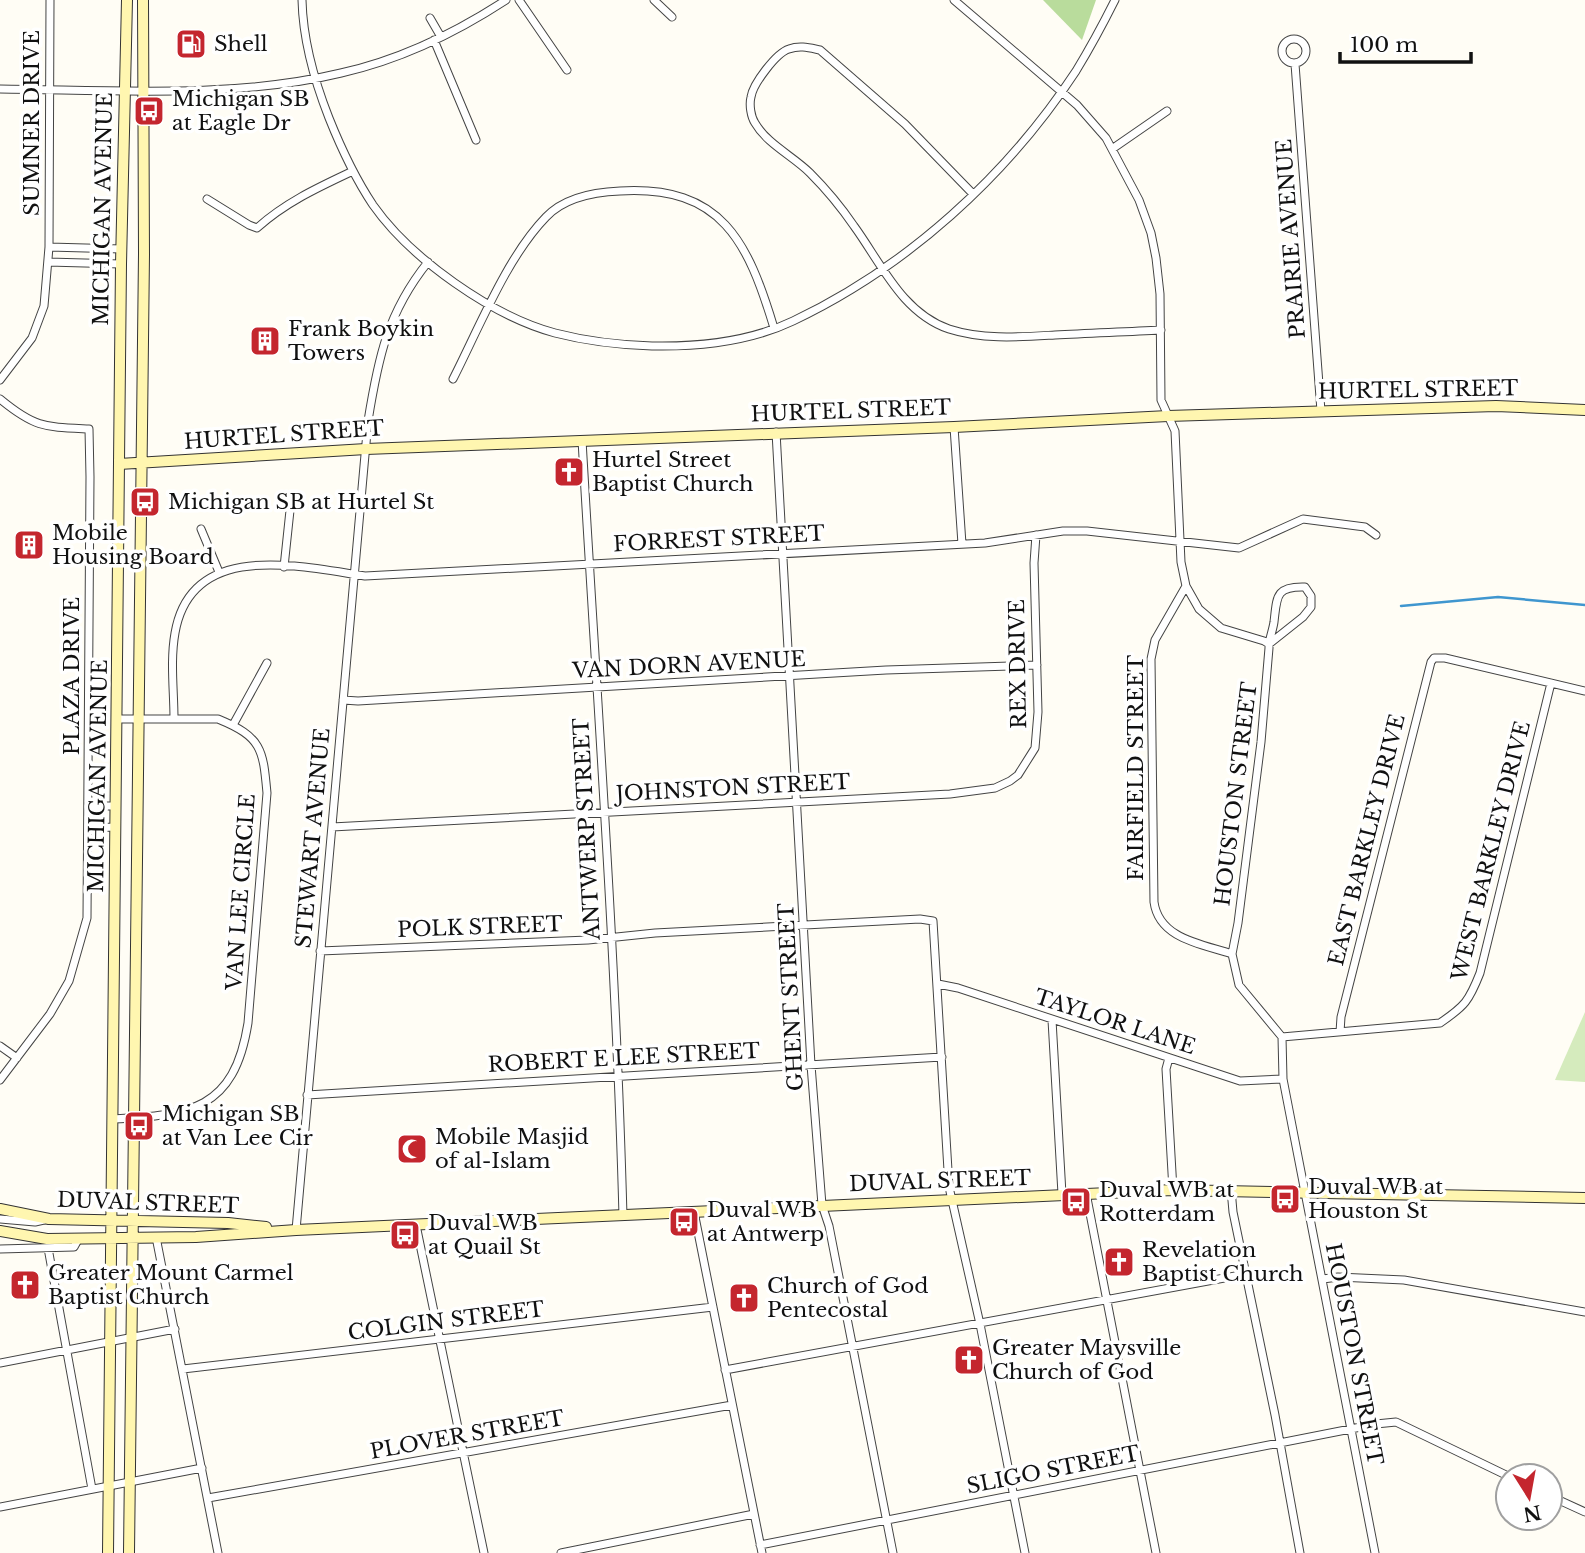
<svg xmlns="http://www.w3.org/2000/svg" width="1585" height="1553" font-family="'Libre Baskerville',serif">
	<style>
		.green { fill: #d5ebbd }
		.forest { fill: #b9dc9c }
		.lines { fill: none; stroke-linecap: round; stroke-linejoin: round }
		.stream { stroke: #3f96cf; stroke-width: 2.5 }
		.street-casing { stroke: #444; stroke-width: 9 }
		.secondary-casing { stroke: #333; stroke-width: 12 }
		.street { stroke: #fff; stroke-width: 7 }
		.secondary { stroke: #fff6b0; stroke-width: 10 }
		.labels { text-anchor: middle; stroke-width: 7; stroke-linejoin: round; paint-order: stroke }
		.poi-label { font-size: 21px; fill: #111; stroke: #fff; text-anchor: start }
		.street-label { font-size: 21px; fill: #111; stroke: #fff }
	</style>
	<rect width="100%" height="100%" fill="#fffdf5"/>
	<!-- green -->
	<path class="green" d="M1585,1012V1082L1555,1080Z"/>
	<!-- forest -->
	<path class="forest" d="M1043,0H1096L1082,40Z"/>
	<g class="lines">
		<!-- stream -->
		<path class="stream" d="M1401,606L1498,597L1585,605"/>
		<!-- street casing -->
		<g class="street-casing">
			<path id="street" d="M302,0C303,41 314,80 329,118C341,148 355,178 373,205C411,259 492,316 555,333C586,341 620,345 652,346C701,347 749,342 793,321C907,267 1007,176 1076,71C1090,48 1103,24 1115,0
				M519,0L567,70
				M654,0L672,17
				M954,0L1077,105L1106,138L1139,200L1151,233L1156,258L1160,294L1161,400L1175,431L1181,562L1186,586L1199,609L1221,628L1264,641L1269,644V648L1261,742L1238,923L1232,954L1239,985L1282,1037
				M430,18L441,37
				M1282 51a12 12 0 1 1 24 0a12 12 0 1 1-24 0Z
				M434,40L476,140
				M1295,64L1321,411
				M0,89C111,90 233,99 341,73C399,60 457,32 506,0
				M1112,149L1167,111
				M973,194L905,124L820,50C810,48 800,45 789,49C776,53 753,84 751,97C749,105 751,117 755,123C767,144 793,156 810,173C826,189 841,207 854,226C881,263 902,313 949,329C983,340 1020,337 1055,335C1090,333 1125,332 1161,330
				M207,199L249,225L257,228C286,202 319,187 353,171
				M49,247L122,249
				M48,262L121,264
				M453,379C479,328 507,257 546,217C564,198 595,192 620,191C722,185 748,242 774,328
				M0,380L32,338L44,306L49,247L50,0
				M0,399C35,428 45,427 89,429L90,477L87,918L69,981L50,1014L0,1080
				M954,427L962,544
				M776,432L811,1065L822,1205L829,1226L893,1553
				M582,440C597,699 616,957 623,1216
				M201,529L219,572
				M90,537L119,536
				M284,567L291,501
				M1186,586L1155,640L1151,659L1154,902C1159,939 1202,944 1232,954
				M1305,587L1311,596V607L1303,617L1269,644C1270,637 1273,629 1274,622C1277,597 1275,586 1305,587Z
				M343,700L358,701L886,670L1037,665
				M174,719C174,691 170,661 175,633C191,540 298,566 365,576L985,543L1063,531H1087L1239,548L1303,519L1365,527L1376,535
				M233,725L267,663
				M89,806H116
				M332,827L950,794L995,788L1010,781L1018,775L1035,748L1038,712L1034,563L1036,535
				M89,828L116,827
				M320,951L588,940L655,933L920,919L933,921L949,1187L980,1324L1025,1553
				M938,984L958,988L1240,1081L1283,1079
				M1052,1020L1062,1194
				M1340,1032L1341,1017L1431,662L1434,658H1445L1585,691
				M1282,1037L1283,1079L1375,1553
				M1282,1037L1440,1023C1465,1006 1469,1001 1480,973L1551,683
				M0,1046L17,1058
				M1169,1058L1166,1069L1173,1190
				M307,1095L942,1057
				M112,1119C190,1115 234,1111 248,1023L267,793C263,749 262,737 218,719H118
				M1231,1189L1233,1212L1275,1415L1300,1553
				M1086,1193L1156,1553
				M694,1212L762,1553
				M0,1219L35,1222L44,1220
				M416,1225L484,1553
				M296,1230L368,421C378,359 387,313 428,262
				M156,1237L218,1553
				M48,1248L92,1489
				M0,1249L74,1247L79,1238
				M1323,1279L1338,1277L1404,1280L1585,1312
				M0,1363L175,1329
				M183,1369L713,1307
				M725,1370L1246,1274
				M1550,1496L1585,1512
				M208,1498L732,1405
				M0,1507L202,1468
				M760,1545L1376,1424L1396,1422L1508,1476
				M561,1553L754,1514"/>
		</g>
		<!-- secondary casing -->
		<g class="secondary-casing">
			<path id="secondary" d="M119,464L366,449L954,427L1168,416L1496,406L1585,410
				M0,1209L49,1219L228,1223L266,1227
				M0,1231L47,1239L196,1237L296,1230L1173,1190L1585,1198
				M108,1553L121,264L127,0
				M129,1553L144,254L143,0"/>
		</g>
		<!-- street -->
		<use href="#street" class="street"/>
		<!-- secondary -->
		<use href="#secondary" class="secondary"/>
	</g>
	<!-- icons -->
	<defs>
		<g id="fuel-square" transform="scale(1.575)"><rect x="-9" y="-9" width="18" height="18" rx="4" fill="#c4262e" stroke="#fff"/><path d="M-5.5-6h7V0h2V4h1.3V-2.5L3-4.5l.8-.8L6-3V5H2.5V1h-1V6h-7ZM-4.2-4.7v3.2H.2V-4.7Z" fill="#fff"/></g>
		<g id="bus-square" transform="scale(1.575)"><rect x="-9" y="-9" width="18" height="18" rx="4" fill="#c4262e" stroke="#fff"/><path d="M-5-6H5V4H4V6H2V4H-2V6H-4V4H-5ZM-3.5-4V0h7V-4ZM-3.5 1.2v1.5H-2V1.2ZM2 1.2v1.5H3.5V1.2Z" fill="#fff"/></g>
		<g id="building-square" transform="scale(1.575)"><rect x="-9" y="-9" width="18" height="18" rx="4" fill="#c4262e" stroke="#fff"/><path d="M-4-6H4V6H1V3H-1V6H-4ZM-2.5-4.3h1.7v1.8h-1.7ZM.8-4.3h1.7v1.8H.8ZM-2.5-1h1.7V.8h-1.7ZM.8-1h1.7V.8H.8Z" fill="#fff"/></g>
		<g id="church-square" transform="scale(1.575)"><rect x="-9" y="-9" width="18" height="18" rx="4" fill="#c4262e" stroke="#fff"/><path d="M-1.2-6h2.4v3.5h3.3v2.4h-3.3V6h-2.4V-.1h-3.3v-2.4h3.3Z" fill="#fff"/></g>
		<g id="mosque-square" transform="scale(1.575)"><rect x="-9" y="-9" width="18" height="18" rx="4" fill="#c4262e" stroke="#fff"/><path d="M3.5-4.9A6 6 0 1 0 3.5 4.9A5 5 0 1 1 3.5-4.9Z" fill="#fff"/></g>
	</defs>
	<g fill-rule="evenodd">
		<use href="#fuel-square" x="191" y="44"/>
		<use href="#bus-square" x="149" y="111"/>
		<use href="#building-square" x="265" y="341"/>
		<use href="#church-square" x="569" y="472"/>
		<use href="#bus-square" x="145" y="502"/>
		<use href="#building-square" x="29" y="545"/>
		<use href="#bus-square" x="139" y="1126"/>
		<use href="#mosque-square" x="412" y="1149"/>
		<use href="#bus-square" x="1285" y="1199"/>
		<use href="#bus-square" x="1076" y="1202"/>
		<use href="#bus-square" x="684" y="1222"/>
		<use href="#bus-square" x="405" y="1235"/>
		<use href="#church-square" x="1119" y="1262"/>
		<use href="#church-square" x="25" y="1285"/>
		<use href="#church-square" x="744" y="1298"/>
		<use href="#church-square" x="969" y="1360"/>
	</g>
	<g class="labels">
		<!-- poi labels -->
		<g class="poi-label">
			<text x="214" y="51">Shell</text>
			<text x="172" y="106">Michigan SB<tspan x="172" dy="24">at Eagle Dr</tspan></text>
			<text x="288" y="336">Frank Boykin<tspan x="288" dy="24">Towers</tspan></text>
			<text x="592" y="467">Hurtel Street<tspan x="592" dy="24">Baptist Church</tspan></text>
			<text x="168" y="509">Michigan SB at Hurtel St</text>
			<text x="52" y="540">Mobile<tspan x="52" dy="24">Housing Board</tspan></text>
			<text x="162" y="1121">Michigan SB<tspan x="162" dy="24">at Van Lee Cir</tspan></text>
			<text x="435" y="1144">Mobile Masjid<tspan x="435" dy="24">of al-Islam</tspan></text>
			<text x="1308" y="1194">Duval WB at<tspan x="1308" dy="24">Houston St</tspan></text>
			<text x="1099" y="1197">Duval WB at<tspan x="1099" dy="24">Rotterdam</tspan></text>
			<text x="707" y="1217">Duval WB<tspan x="707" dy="24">at Antwerp</tspan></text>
			<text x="428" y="1230">Duval WB<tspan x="428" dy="24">at Quail St</tspan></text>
			<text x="1142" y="1257">Revelation<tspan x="1142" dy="24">Baptist Church</tspan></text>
			<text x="48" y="1280">Greater Mount Carmel<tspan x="48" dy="24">Baptist Church</tspan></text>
			<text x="767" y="1293">Church of God<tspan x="767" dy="24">Pentecostal</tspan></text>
			<text x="992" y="1355">Greater Maysville<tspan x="992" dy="24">Church of God</tspan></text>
		</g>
		<!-- street labels -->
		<g class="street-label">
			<text transform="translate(32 123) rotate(-90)" y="7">SUMNER DRIVE</text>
			<text transform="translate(103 209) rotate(-89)" y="7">MICHIGAN AVENUE</text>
			<text transform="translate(1291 239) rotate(-94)" y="7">PRAIRIE AVENUE</text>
			<text transform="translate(1418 390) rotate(-1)" y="7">HURTEL STREET</text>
			<text transform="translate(851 411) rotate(-2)" y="7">HURTEL STREET</text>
			<text transform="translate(284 435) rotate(-4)" y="7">HURTEL STREET</text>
			<text transform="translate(719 539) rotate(-3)" y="7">FORREST STREET</text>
			<text transform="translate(1018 664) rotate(-91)" y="7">REX DRIVE</text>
			<text transform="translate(689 665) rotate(-3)" y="7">VAN DORN AVENUE</text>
			<text transform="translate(72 676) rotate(-90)" y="7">PLAZA DRIVE</text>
			<text transform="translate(1136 768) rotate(-90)" y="7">FAIRFIELD STREET</text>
			<text transform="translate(98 776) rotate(-89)" y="7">MICHIGAN AVENUE</text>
			<text transform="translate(733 788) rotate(-3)" y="7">JOHNSTON STREET</text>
			<text transform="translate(1236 794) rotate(-83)" y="7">HOUSTON STREET</text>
			<text transform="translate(587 829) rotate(-93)" y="7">ANTWERP STREET</text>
			<text transform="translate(313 838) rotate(-85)" y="7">STEWART AVENUE</text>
			<text transform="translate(1367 840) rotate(-76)" y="7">EAST BARKLEY DRIVE</text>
			<text transform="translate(1491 851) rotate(-76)" y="7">WEST BARKLEY DRIVE</text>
			<text transform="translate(241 892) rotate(-86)" y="7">VAN LEE CIRCLE</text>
			<text transform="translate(480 927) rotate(-2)" y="7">POLK STREET</text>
			<text transform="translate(791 997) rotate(-93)" y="7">GHENT STREET</text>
			<text transform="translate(1115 1022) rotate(18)" y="7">TAYLOR LANE</text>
			<text transform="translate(624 1058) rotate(-3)" y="7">ROBERT E LEE STREET</text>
			<text transform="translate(940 1181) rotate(-2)" y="7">DUVAL STREET</text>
			<text transform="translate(148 1203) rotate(2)" y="7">DUVAL STREET</text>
			<text transform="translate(446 1321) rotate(-7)" y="7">COLGIN STREET</text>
			<text transform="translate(1354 1354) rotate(79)" y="7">HOUSTON STREET</text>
			<text transform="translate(467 1435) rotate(-10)" y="7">PLOVER STREET</text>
			<text transform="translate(1053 1470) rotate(-11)" y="7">SLIGO STREET</text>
		</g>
	</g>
	<!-- north arrow -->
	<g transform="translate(1529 1497) rotate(169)"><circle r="33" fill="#ffffff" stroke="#a0a0a0" stroke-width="2"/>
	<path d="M0-5L12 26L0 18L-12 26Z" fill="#c4262e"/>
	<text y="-10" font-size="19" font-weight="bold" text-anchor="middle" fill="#111111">N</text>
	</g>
	<!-- scale -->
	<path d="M1340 52v10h131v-10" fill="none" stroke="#111111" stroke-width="3.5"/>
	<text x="1350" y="52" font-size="21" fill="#111111" stroke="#ffffff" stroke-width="5" paint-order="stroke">100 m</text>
</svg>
